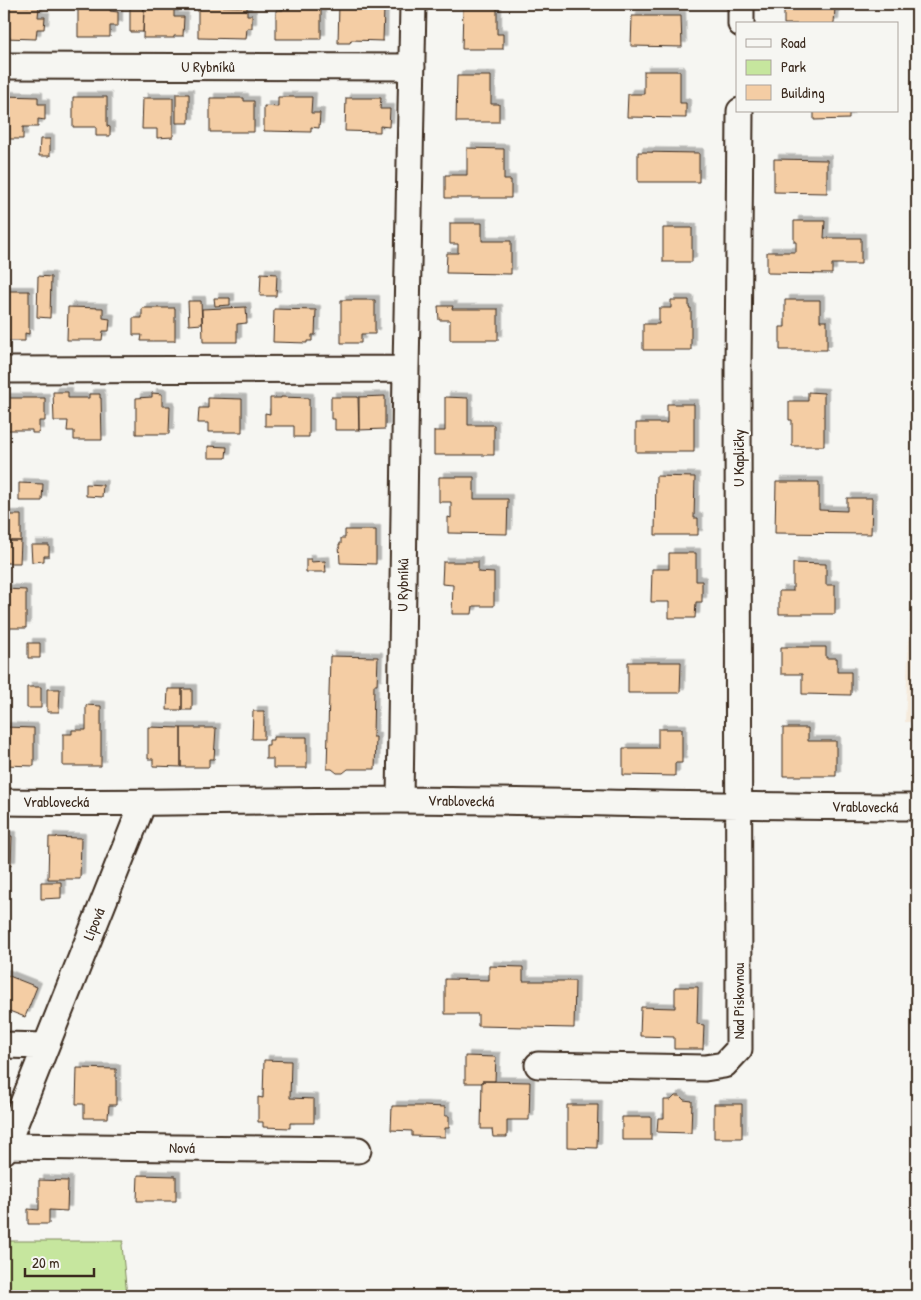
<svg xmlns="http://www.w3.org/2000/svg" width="921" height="1300" font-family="'Patrick Hand',sans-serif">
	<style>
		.built { fill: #f5eadb }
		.green { fill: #c6e69e; stroke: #80885e }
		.building { fill: #f4cda4; stroke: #3b2a1e; filter: url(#shadow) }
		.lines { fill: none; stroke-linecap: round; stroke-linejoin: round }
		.minor-casing { stroke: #3b2a1e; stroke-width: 29 }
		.minor { stroke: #f6f6f2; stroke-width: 25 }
		.labels { text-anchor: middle; stroke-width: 4; stroke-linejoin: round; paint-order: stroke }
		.street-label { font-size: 15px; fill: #3b2a1e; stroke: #f6f6f2 }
	</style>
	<defs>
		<filter id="shadow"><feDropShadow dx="4.5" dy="-4.5" stdDeviation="0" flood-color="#0004"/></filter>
	</defs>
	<rect width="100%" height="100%" fill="#f6f6f2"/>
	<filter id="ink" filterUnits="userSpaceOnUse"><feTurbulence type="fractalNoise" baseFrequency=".02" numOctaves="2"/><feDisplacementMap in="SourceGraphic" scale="10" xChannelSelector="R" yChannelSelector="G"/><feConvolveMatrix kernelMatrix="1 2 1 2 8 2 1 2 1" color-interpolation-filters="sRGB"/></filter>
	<g filter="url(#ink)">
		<!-- built -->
		<path class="built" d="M917,469V722H905Z"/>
		<!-- green -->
		<path class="green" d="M4,1241H124L122,1245L127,1296H4Z"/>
		<!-- building -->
		<path class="building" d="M6,4L39,7L38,17H45L44,29H37L36,39L4,38Z
			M78,4H110V11L118,12V26H110V37H78Z
			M290,4H321V39H276V10H283V5H290Z
			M339,4H369V8H384L383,41L351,40L350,43H338Z
			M463,4H497V34H503V49H462Z
			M784,4H807V7H835L834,24H784Z
			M130,6L144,7L143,32H130Z
			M198,6L247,7V15H252V28H247L246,39L198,38Z
			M144,7H174V17H184L183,36H174V38H143Z
			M632,16H681L682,47L631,46Z
			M644,71H680V103H686V118L627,117L628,94H644Z
			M457,76H491V104H499V122H456Z
			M176,94H189V123H176Z
			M4,96L38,97V104H45V120L38,119V127H23V139H4Z
			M73,97H107V126L110,127V136H96V127H73Z
			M278,97H312L311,113H320L319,128L311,127V132L264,131V106L278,107Z
			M143,98H173V137L157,138V129H142Z
			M210,98H244V101H254V132H210Z
			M346,98H381L380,109H390L389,127L380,126V132L345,131Z
			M814,111H849V119L814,120Z
			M40,139H50V156H39Z
			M467,148L504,149V180H511V198H445V175H467Z
			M638,152L699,153V182H638Z
			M774,159L827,160V193L774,192Z
			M794,221H825L824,238H861V264H832V274L767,273V252H796V242H794Z
			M450,223H482V241H511V274L446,273L447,253H458V244H450Z
			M663,228H692V262H663Z
			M261,273L277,274L276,296H260Z
			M38,276L51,277L50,318L37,317Z
			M4,291H29V334L25,333V341H4Z
			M214,298H230V305L215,306Z
			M341,300H375V334H361V343H341Z
			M671,300H689V308H691V350H643V324H659V308H671Z
			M785,300H820V321H827V350H780V327H785Z
			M188,301H201L202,324L189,325Z
			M438,306H453L452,309H498V340H450V320H439Z
			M68,307L103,308V318L110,319L109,331H103L102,340H67Z
			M246,307L247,323L237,324V342H203L202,309Z
			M142,308H175V341H141L142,335H133V318H142Z
			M274,309L316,310L315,335H312V341H307V343L273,342Z
			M53,392H68V398H89V394H100V398H101L102,440H74V431H67L68,421H54Z
			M808,392L824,393V446H792V420H789V401H808Z
			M152,393L162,394V406H170L169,434H136V398L152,397Z
			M385,396V429L359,430V397Z
			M281,397L309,398V437H294V426H265V413L270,414V398H281Z
			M331,397H358L359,430H335V419H331Z
			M445,397L468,398V425H494V455H434V431H445Z
			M4,398H45V421H39V433H32V430H4Z
			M208,398L242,399V432H208V423H198L199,408H208Z
			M667,404H694V452H636V423H667Z
			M208,446L227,447L226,458H208Z
			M656,476L695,477L694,518H698V535H655Z
			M439,477H474V499H508L507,534L448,533V517L451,518V502H439Z
			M776,482H819V510L847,511V498H872L871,534L775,533Z
			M19,483L43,484L42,501H19Z
			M86,484L103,485L102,497L86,496Z
			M4,515H21V541H4Z
			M345,530H376V564L340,563L339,544H341V538H345Z
			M4,541H21L20,563H4Z
			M31,545H49V556H44V561L32,562Z
			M669,553H696V581H702V602H696L695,618H669V602H651L652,569H669Z
			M306,559H311V562L325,561L326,572H306Z
			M443,562H478V572L494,573V606H473L472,614H452L453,585L442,584Z
			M793,563L826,564V585H835V614H779V591H793Z
			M4,589L26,590V628H4Z
			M28,643H40V658H28Z
			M781,647H826V658H837V672H851V695L802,694V674H781Z
			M330,656L378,657L377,685H374L373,737H376L375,769H348L343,773H337L332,769H327Z
			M628,662H681L680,693H628Z
			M27,687H41V708H27Z
			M47,689H60L59,712H47Z
			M168,689H182V710H167Z
			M182,689H192V710H182Z
			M86,705L101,706V766H63V734H72V730H86Z
			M253,711H264V739H252Z
			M4,727L34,728V766L4,765Z
			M148,727L181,728V767L153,766V759H148Z
			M181,728H216L214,759H209V767H181Z
			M783,728H808V741H836V776H783Z
			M658,729H682V763H675V776L623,775V748H658Z
			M273,737H307V768H273V759H266V745H269V740H273Z
			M4,836H12L11,866H6V875H4Z
			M49,837L81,838L80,879H48Z
			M41,882H61V898L41,899Z
			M489,966L523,967V981H575L574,1028L478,1026V1014H445V979L489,980Z
			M4,974L37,987L25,1017L4,1009Z
			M675,987H698L697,1024L704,1025L703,1049H674V1037L640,1036L641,1007L675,1008Z
			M465,1056L496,1057L495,1081H482V1083H465Z
			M264,1060L291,1061L290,1098L314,1099V1123H290V1128L263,1127V1122H258V1097L263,1098Z
			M77,1068L116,1069V1105H109L108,1118H84V1104H76Z
			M482,1081L530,1082L529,1120H507V1137H493L492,1129H481Z
			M675,1096H680L684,1100L692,1101L691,1133L657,1132L658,1118H664V1100H671Z
			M714,1104H742V1138H714Z
			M567,1105H598L597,1148L567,1147Z
			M392,1106H423L445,1107V1116H449V1128H445V1137L412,1136V1131L391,1130Z
			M622,1117H651V1140H622Z
			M138,1175L176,1176V1201H137Z
			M39,1180L68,1181L67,1211L49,1210V1224H28V1209L39,1210Z"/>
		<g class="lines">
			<!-- minor casing -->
			<g class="minor-casing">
				<path id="minor" d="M741,4V24
					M4,66L412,67
					M4,370L406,369
					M400,800L406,369L413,4
					M4,802C135,804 267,800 399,800C571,801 744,807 917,807
					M4,1045L45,1046
					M538,1065L705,1068L724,1065L739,1049L738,370L740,111
					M6,1146L358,1150
					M4,1151L143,803"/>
			</g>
			<!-- minor -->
			<use href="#minor" class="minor"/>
		</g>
	</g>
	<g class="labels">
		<!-- street labels -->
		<g class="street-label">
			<text x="208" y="72">U Rybníků</text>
			<text transform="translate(739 458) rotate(-90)" y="5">U Kapličky</text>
			<text transform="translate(403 585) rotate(-89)" y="5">U Rybníků</text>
			<text transform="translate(461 801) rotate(1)" y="5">Vrablovecká</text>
			<text x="56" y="807">Vrablovecká</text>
			<text transform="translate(865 807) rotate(1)" y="5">Vrablovecká</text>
			<text transform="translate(94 924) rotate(-68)" y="5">Lípová</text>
			<text transform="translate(739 1001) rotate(-90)" y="5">Nad Pískovnou</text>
			<text transform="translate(182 1148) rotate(1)" y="5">Nová</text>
		</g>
	</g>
	<!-- margin -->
	<rect width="921" height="1300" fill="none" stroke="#f6f6f2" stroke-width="20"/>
	<rect x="10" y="10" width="901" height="1280" fill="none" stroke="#3b2a1e" stroke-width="2" filter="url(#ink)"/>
	<!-- legend -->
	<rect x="736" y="22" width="162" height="90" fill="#f6f6f2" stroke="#aba49d"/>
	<rect x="746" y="39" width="25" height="8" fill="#f6f6f2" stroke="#aba49d"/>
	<text x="781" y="48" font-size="15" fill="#3b2a1e">Road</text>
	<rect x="746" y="60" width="25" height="15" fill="#c6e69e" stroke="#aba49d"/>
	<text x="781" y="72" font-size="15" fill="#3b2a1e">Park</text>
	<rect x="746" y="85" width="25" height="15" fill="#f4cda4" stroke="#aba49d"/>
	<text x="781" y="98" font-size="15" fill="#3b2a1e">Building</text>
	<!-- scale -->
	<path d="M25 1268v8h69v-8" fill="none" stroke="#3b2a1e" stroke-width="2.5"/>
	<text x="32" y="1268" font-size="15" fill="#3b2a1e" stroke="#f6f6f2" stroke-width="4" paint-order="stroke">20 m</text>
</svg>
